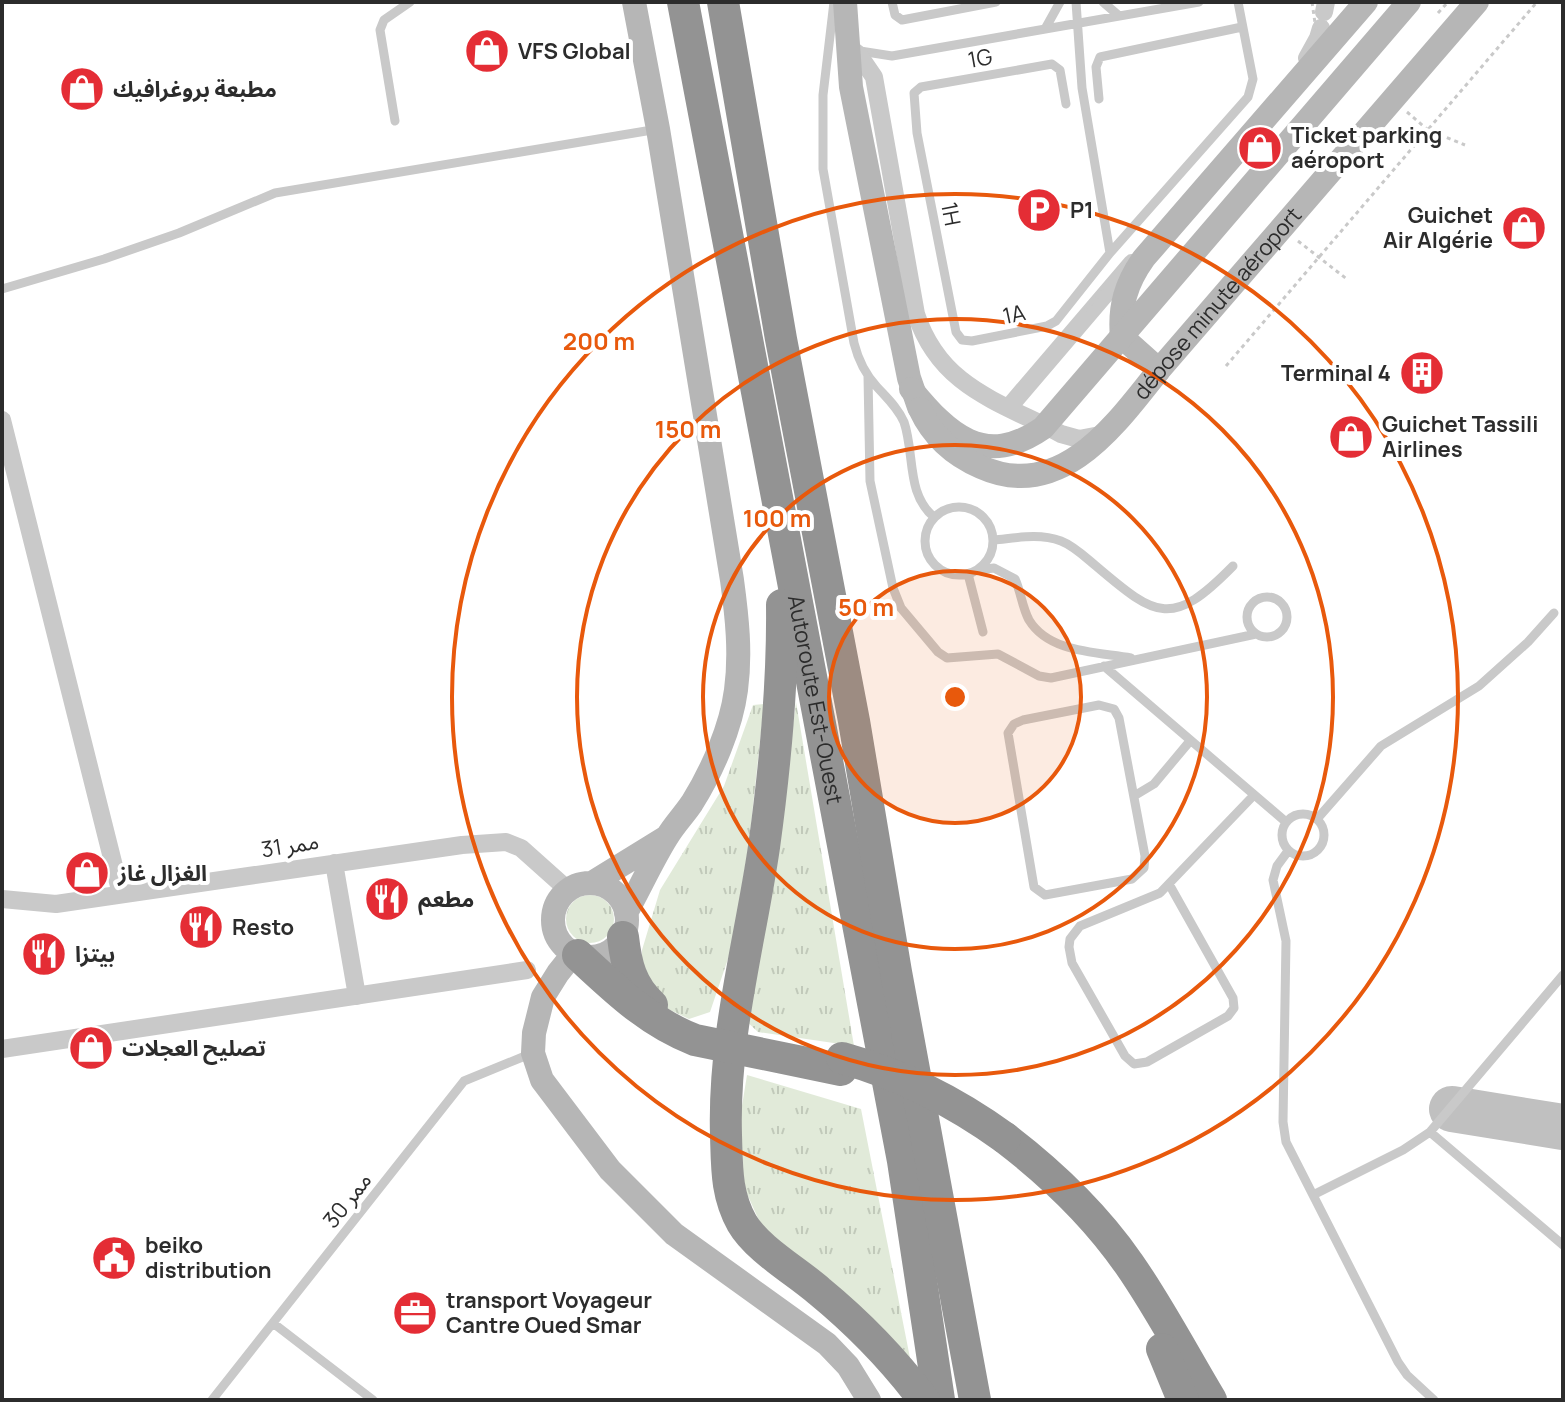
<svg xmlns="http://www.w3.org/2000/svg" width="1565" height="1402" font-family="Manrope,'Noto Sans Arabic',sans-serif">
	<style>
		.grass { fill: url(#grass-tufts) }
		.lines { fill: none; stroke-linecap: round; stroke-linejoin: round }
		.taxiway { stroke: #c0c0c0; stroke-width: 46 }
		.path { stroke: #c9c9c9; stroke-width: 3; stroke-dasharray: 4 4; stroke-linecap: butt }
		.service { stroke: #c9c9c9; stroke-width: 9 }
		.minor { stroke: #c9c9c9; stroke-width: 18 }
		.secondary { stroke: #b6b6b6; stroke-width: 24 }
		.motorway { stroke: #939393; stroke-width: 32 }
		.path-bridge { stroke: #c9c9c9; stroke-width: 3; stroke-dasharray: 4 4; stroke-linecap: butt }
		.secondary-bridge { stroke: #b6b6b6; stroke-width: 24 }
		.motorway-bridge { stroke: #939393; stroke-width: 32 }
		.ring { fill: none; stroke: #e8590c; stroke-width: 4 }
		.labels { text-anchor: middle; stroke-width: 8; stroke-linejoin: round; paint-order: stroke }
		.poi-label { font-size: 22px; font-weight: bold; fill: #2c2c2c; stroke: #fff; text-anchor: start }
		.street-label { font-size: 22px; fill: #2c2c2c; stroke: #fff }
		.centre { fill: #e8590c; stroke: #fff; stroke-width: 4 }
		.ring-label { font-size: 24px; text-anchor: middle; font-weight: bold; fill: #e8590c; stroke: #fff; stroke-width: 8; stroke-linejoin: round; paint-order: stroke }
	</style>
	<defs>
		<pattern id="grass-tufts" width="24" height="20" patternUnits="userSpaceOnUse" patternTransform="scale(2)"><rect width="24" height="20" fill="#e1ead9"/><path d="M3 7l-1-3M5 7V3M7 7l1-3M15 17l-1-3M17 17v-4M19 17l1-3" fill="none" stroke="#c1c9ba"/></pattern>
	</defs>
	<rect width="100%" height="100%" fill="#fff"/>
	<!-- grass -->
	<path class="grass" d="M796,702L854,1046L758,1032L743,1018L778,837Z
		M764,704L749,843L732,947L710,1012L689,1019L664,1007L642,978V950L660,890L724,786L753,705Z
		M566 919a24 24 0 1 1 48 0a24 24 0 1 1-48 0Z
		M747,1075L861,1109L910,1358L762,1227L743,1185L740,1118Z"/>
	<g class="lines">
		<!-- taxiway -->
		<path class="taxiway" d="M1452,1109L1563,1127"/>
		<!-- path -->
		<path class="path" d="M1438,13L1448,2
			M1226,366L1537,2"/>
		<!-- service -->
		<path class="service" d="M834,2L823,95V169L854,343C858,359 865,374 877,387C887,398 898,408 904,422C915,454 906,494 934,517
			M892,2L895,15L902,20L996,2
			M1076,2L1082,88L1110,253
			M1103,2L1118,15
			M1045,29L1060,2
			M860,51L892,56L1199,2
			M1099,99L1096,67L1100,57L1242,27
			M1066,104L1060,70L1052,64L921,87L914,93L917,133L956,332L962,340L972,341L1047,326L1056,321L1110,253L1248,97L1253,79L1238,2
			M395,121L380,30L384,20L410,2
			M2,289L104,259L179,233L275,193L658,129
			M868,376L870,481L893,588L901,608L938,652L947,658L998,654L1039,676L1051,678L1256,634
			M925 541a34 34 0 1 1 68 0a34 34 0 1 1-68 0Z
			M994,540C1016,538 1039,533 1061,541C1074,546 1085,557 1096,566C1157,618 1172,628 1233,566
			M978,570L994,568L1015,579C1021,592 1022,607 1029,620C1049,653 1097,652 1131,658
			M968,574L983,632
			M1247 617a20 20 0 1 1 40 0a20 20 0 1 1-40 0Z
			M1104,666L1286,822
			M1099,705L1114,709L1119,718L1145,856L1144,868L1132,879L1045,895L1034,887L1008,733L1014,724L1023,720Z
			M1134,796L1154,784L1190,741
			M1282 835a21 21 0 1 1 42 0a21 21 0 1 1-42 0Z
			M1317,819L1381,746L1479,686L1528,642L1554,613
			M1288,851L1277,866L1273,880L1286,941L1283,1122L1286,1142L1398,1362L1407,1375L1434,1400
			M1169,884L1233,998L1234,1008L1228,1016L1147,1062L1134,1064L1125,1056L1072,963L1069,947L1070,939L1080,926L1160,893L1254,795
			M1430,1132L1563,1245
			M1313,1195L1403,1150L1430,1132L1563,975
			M273,1323L373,1400
			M212,1400L464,1081L530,1054"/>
		<!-- minor -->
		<path class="minor" d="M1324,12L1326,2
			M849,47L859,55L874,77L916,314C940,387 998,401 1061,434L1079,439L1105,434
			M1307,58L1318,38L1321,28
			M1009,407L1132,263
			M2,420L121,894
			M334,863L357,996
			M2,899L56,904L462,845L506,842L521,848L568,890
			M2,1049L527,970"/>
		<!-- secondary -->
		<path class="secondary" d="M845,2L851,87L909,378L919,407
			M1122,337L1159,370
			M592,883L665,838
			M553 920a37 37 0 1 1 74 0a37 37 0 1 1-74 0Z
			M626,913C640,888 652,861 667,837C674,825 684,815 692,803C712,771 731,728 736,690C741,653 737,617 732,580L658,129L634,2
			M574,953L558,973L543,997L534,1033L533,1053L542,1080L610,1170L674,1234L827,1344L848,1366L869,1400"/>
		<!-- motorway -->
		<g class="motorway">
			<path id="s1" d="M683,2L903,1161L939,1400"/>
			<path d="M723,2L781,339L854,721L896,972L975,1400"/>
			<path d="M782,605C783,685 775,767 764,847C750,943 723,1036 726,1135C727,1168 726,1194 742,1223C757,1249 796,1271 819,1291C858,1323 893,1359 924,1400"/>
			<path d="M623,937C626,964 631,986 652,1005"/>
			<path d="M578,955C615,989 648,1022 695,1040L841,1070"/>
			<path d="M1005,1138C1052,1174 1095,1215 1129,1264C1159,1307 1184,1355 1211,1400"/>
			<path d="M1162,1349L1183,1400"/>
		</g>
		<!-- path-bridge -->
		<path class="path-bridge" d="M1312,2L1316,30
			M1407,112L1428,130L1465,145
			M1298,241L1348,280
			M1085,311L1106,287"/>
		<!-- secondary-bridge -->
		<g class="secondary-bridge">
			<path d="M1122,337C1119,307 1126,283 1144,258L1366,2"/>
			<path d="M911,389C948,434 984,469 1043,428L1409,2"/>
			<path id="s2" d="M920,409C933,437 953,455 981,467C1061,503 1116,424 1159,370L1477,2"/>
		</g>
		<!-- motorway-bridge -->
		<path class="motorway-bridge" d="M842,1058C903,1075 954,1101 1005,1138"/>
	</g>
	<!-- distance rings -->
	<circle cx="955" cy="697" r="126" fill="#e8590c" fill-opacity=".12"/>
	<g class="ring">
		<circle cx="955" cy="697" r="126"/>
		<circle cx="955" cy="697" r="252"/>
		<circle cx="955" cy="697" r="378"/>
		<circle cx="955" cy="697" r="503"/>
	</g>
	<!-- icons -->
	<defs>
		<g id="shop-disc" transform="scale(2.3)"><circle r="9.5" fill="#e42d35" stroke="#fff"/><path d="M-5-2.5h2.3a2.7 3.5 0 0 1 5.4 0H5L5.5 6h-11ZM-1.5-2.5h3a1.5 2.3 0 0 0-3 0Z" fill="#fff"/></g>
		<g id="parking-disc" transform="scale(2.3)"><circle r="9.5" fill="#e42d35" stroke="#fff"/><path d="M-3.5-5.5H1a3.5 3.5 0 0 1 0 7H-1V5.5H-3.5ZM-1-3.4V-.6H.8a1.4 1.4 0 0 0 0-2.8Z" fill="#fff"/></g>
		<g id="building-disc" transform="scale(2.3)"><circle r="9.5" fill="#e42d35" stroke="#fff"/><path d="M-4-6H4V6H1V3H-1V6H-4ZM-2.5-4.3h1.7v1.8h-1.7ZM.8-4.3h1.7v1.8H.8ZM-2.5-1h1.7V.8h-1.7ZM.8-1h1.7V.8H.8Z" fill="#fff"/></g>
		<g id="restaurant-disc" transform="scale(2.3)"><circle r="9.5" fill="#e42d35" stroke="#fff"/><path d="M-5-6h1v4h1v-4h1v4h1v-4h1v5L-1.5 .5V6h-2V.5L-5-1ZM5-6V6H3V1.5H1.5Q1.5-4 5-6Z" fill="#fff"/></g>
		<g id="civic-disc" transform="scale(2.3)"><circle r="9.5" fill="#e42d35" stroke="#fff"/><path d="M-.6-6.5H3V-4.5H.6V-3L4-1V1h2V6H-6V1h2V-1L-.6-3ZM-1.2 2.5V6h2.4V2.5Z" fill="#fff"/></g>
		<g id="office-disc" transform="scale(2.3)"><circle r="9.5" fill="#e42d35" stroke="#fff"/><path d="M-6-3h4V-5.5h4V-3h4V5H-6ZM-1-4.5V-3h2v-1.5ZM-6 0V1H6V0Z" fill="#fff"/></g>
	</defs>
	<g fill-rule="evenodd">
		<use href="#shop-disc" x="487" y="51"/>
		<use href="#shop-disc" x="82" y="89"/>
		<use href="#shop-disc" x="1260" y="148"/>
		<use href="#parking-disc" x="1039" y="210"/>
		<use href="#shop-disc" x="1524" y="228"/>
		<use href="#building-disc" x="1422" y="373"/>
		<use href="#shop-disc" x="1351" y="437"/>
		<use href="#shop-disc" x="87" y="873"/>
		<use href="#restaurant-disc" x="387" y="899"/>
		<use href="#restaurant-disc" x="201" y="927"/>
		<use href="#restaurant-disc" x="44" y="954"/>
		<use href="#shop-disc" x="91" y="1048"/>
		<use href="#civic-disc" x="114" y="1258"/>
		<use href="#office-disc" x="415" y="1313"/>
	</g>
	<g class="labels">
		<!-- poi labels -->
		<g class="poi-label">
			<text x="518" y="59">VFS Global</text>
			<text x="113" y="97">مطبعة بروغرافيك</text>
			<text x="1291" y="143">Ticket parking<tspan x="1291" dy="25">aéroport</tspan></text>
			<text x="1070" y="218">P1</text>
			<text x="1493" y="223" text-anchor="end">Guichet<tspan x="1493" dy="25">Air Algérie</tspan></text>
			<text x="1391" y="381" text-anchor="end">Terminal 4</text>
			<text x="1382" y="432">Guichet Tassili<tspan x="1382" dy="25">Airlines</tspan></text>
			<text x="118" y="881">الغزال غاز</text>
			<text x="418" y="907">مطعم</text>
			<text x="232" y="935">Resto</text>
			<text x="75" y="962">بيتزا</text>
			<text x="122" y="1056">تصليح العجلات</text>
			<text x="145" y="1253">beiko<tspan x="145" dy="25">distribution</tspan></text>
			<text x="446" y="1308">transport Voyageur<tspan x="446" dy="25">Cantre Oued Smar</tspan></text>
		</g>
		<!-- street labels -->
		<g class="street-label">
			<text transform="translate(980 58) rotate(-10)" y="8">1G</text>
			<text transform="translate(951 214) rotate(79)" y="8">1H</text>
			<text dy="8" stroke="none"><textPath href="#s2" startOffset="396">dépose minute aéroport</textPath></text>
			<text transform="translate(1014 314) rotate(-12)" y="8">1A</text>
			<text dy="8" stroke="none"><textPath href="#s1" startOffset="710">Autoroute Est-Ouest</textPath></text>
			<text transform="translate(290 845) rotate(-9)" y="8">ممر 31</text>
			<text transform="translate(347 1200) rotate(-52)" y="8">ممر 30</text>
		</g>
	</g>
	<circle cx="955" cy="697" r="12" class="centre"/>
	<g class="ring-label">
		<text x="599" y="350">200 m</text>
		<text x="688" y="438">150 m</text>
		<text x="777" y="527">100 m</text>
		<text x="866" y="616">50 m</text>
	</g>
	<!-- border -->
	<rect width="1565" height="1402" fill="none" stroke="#2c2c2c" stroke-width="8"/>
</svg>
